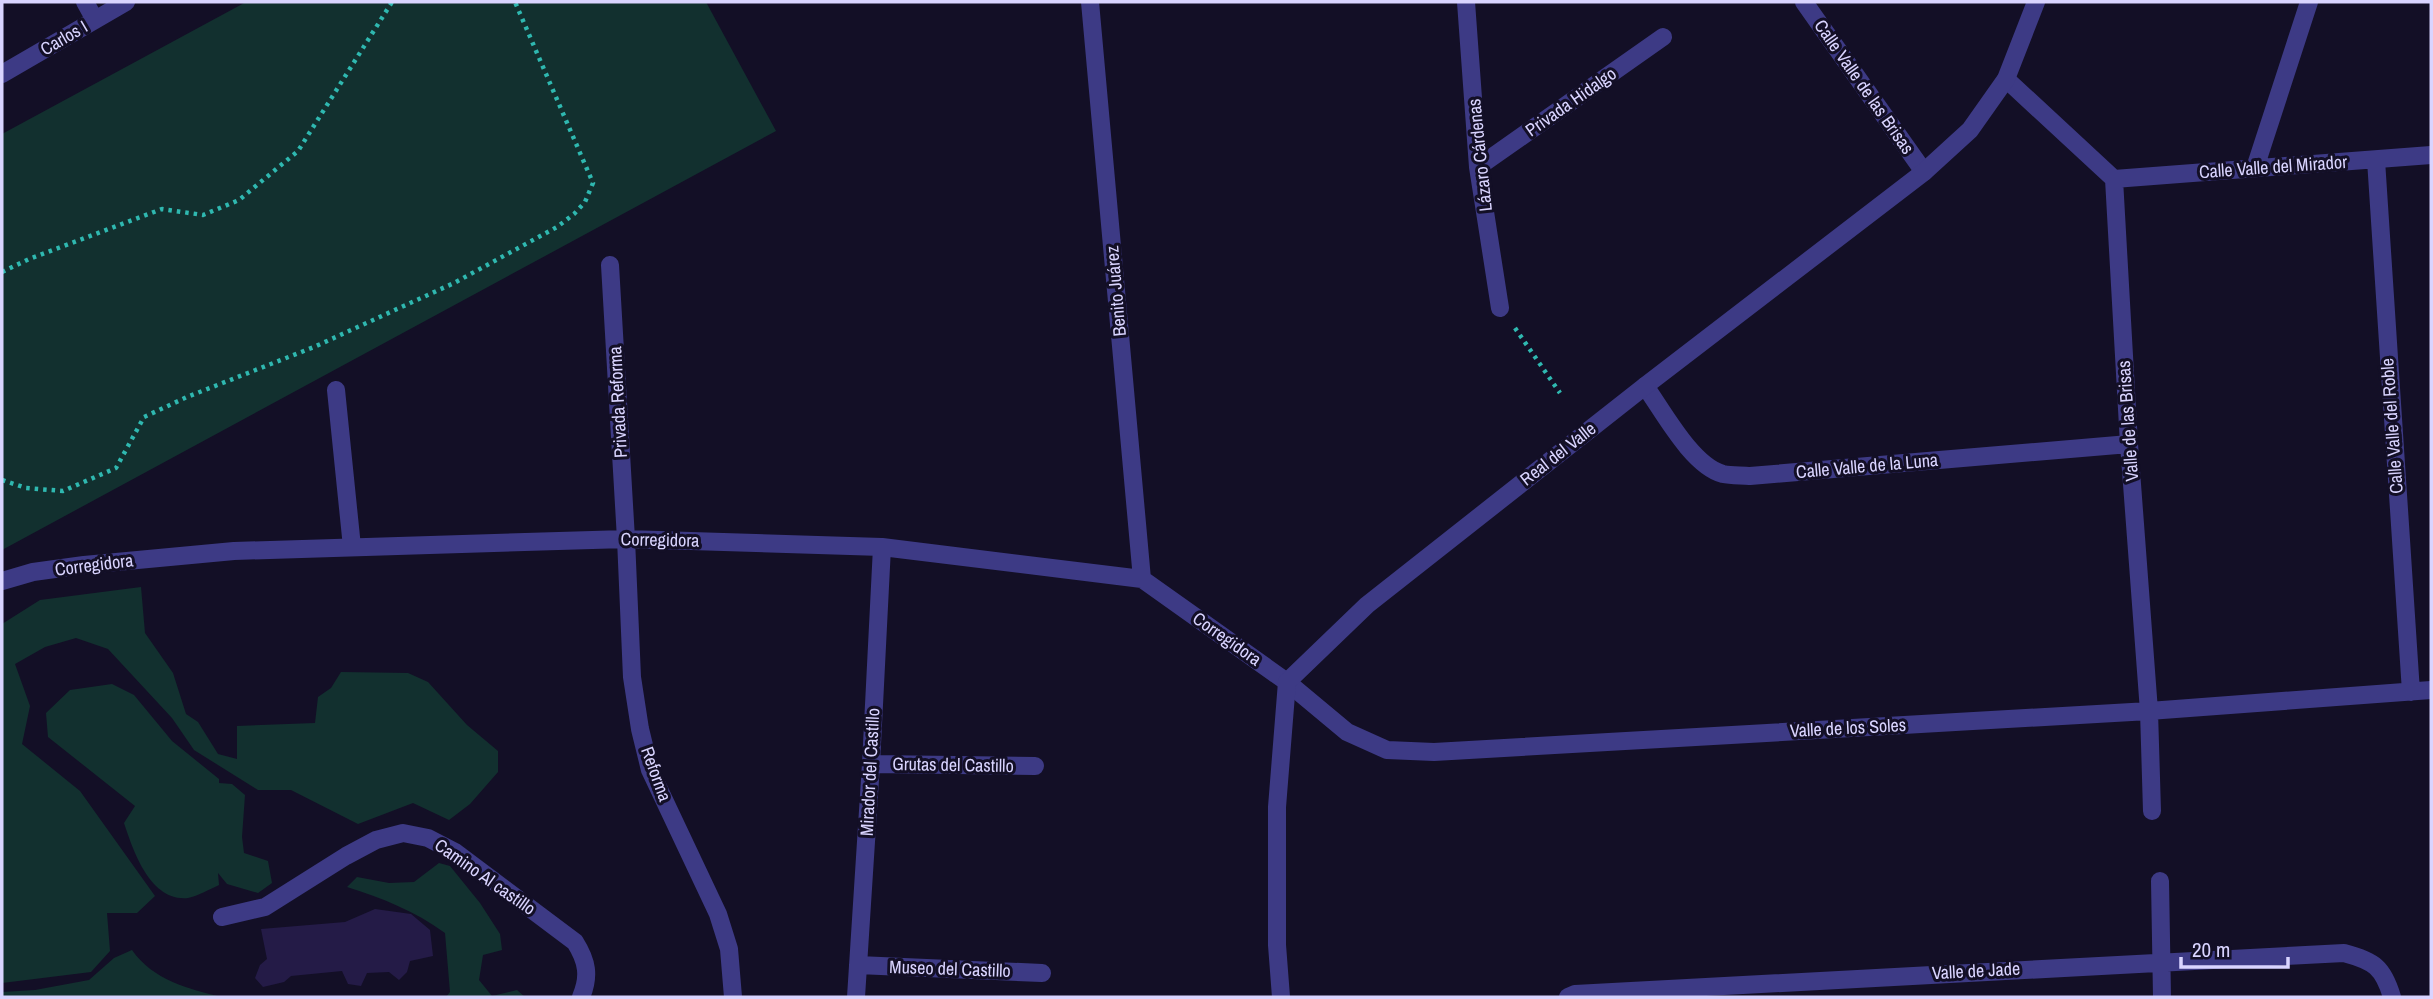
<svg xmlns="http://www.w3.org/2000/svg" width="2433" height="999" font-family="'Archivo Narrow',sans-serif">
	<style>
		.green { fill: #12302f }
		.building { fill: #241b47 }
		.lines { fill: none; stroke-linecap: round; stroke-linejoin: round }
		.path { stroke: #2fb8b0; stroke-width: 4.5; stroke-dasharray: 3.5 5; stroke-linecap: butt }
		.minor { stroke: #3d3a85; stroke-width: 18 }
		.tertiary { stroke: #3d3a85; stroke-width: 18 }
		.labels { text-anchor: middle; stroke-width: 6; stroke-linejoin: round; paint-order: stroke }
		.street-label { font-size: 18px; fill: #d9d4ff; stroke: #130f26 }
	</style>
	<rect width="100%" height="100%" fill="#130f26"/>
	<!-- green -->
	<path class="green" d="M246,2H706L776,131L2,550V134Z
		M141,587L145,633L173,673L186,714L198,722L218,754L237,759V726L315,723L318,697L331,688L341,672L408,673L428,682L467,725L498,751V772L470,804L449,820L413,803L358,824L291,790H258L194,750L172,718L108,649L76,638L45,647L15,664L30,706L22,744L80,791L155,896L137,913H107L110,951L91,972L2,983V624L40,600Z
		M112,684L134,695L172,741L219,779V783L232,784L245,795L242,837L244,853L268,861L272,883L258,893L227,884L218,873L219,885C210,889 198,896 188,898C150,902 133,850 124,823L135,806L48,737L46,713L70,690Z
		M439,863L450,866L480,903L500,934L502,950L483,955L479,980L492,996L517,990L525,997H446L450,992L445,933C415,911 382,898 347,887L357,877L389,883L414,882Z
		M132,950C153,980 188,989 222,997H2V992L35,990L89,980L114,958Z"/>
	<!-- building -->
	<path class="building" d="M375,909L411,914L430,930L433,956L410,961L407,972L399,980L389,972L367,973L361,986L348,984L342,971L291,976L284,982L263,987L255,978L260,965L267,959L261,929L345,922Z"/>
	<g class="lines">
		<!-- path -->
		<path class="path" d="M2,272L29,259L162,209L203,215L239,200L298,151L392,2
			M1515,328L1560,393
			M2,480L26,488L63,491L116,468L144,417L187,397L314,347L454,283L557,227L574,214L585,202L593,183L515,2"/>
		<!-- minor -->
		<path class="minor" d="M85,2L95,20
			M1090,2L1142,579
			M1466,2L1478,167L1500,308
			M1804,2L1924,172
			M2,74L126,2
			M2006,79L2114,179L2129,444L2149,711L2152,811
			M2376,160L2411,692
			M1478,167L1663,37
			M2255,168L2309,2
			M2114,179L2431,155
			M610,265L626,539L632,677L640,729L650,770L718,914L729,949L733,997
			M1645,386C1663,411 1692,466 1723,474C1732,476 1742,475 1750,476L2129,444
			M336,390L352,547
			M2,581L33,572L84,565L234,551L626,539L882,547L1142,579L1287,682L1347,732L1387,750L1434,752L2149,711L2431,690
			M871,764L1035,766
			M2160,881L2162,997
			M222,917L265,907L346,856L376,840L403,833L428,838L455,852L575,942C587,961 590,976 581,997
			M858,965L1042,973
			M856,997L871,764L882,547
			M1568,997L1575,994L2344,953C2374,961 2383,967 2392,997"/>
		<!-- tertiary -->
		<path class="tertiary" d="M1281,997L1277,945V807L1287,682L1367,605L1645,386L1924,172L1970,130L2006,79L2036,2"/>
	</g>
	<g class="labels">
		<!-- street labels -->
		<g class="street-label">
			<text transform="translate(64 38) rotate(-30)" y="6">Carlos I</text>
			<text transform="translate(1864 87) rotate(55)" y="6">Calle Valle de las Brisas</text>
			<text transform="translate(1571 102) rotate(-35)" y="6">Privada Hidalgo</text>
			<text transform="translate(1480 155) rotate(-96)" y="6">Lázaro Cárdenas</text>
			<text transform="translate(2273 167) rotate(-4)" y="6">Calle Valle del Mirador</text>
			<text transform="translate(1116 291) rotate(-95)" y="6">Benito Juárez</text>
			<text transform="translate(618 402) rotate(-93)" y="6">Privada Reforma</text>
			<text transform="translate(2128 421) rotate(-94)" y="6">Valle de las Brisas</text>
			<text transform="translate(2392 426) rotate(-94)" y="6">Calle Valle del Roble</text>
			<text transform="translate(1558 454) rotate(-38)" y="6">Real del Valle</text>
			<text transform="translate(1867 466) rotate(-5)" y="6">Calle Valle de la Luna</text>
			<text transform="translate(660 540) rotate(1)" y="6">Corregidora</text>
			<text transform="translate(94 565) rotate(-7)" y="6">Corregidora</text>
			<text transform="translate(1227 639) rotate(35)" y="6">Corregidora</text>
			<text transform="translate(1848 728) rotate(-3)" y="6">Valle de los Soles</text>
			<text transform="translate(953 765) rotate(1)" y="6">Grutas del Castillo</text>
			<text transform="translate(870 772) rotate(-87)" y="6">Mirador del Castillo</text>
			<text transform="translate(656 774) rotate(70)" y="6">Reforma</text>
			<text transform="translate(485 877) rotate(35)" y="6">Camino Al castillo</text>
			<text transform="translate(950 969) rotate(2)" y="6">Museo del Castillo</text>
			<text transform="translate(1976 971) rotate(-3)" y="6">Valle de Jade</text>
		</g>
	</g>
	<!-- border -->
	<rect width="2433" height="999" fill="none" stroke="#d9d4ff" stroke-width="7"/>
	<!-- scale -->
	<path d="M2181 957v10h107v-10" fill="none" stroke="#d9d4ff" stroke-width="3.5"/>
	<text x="2192" y="957" font-size="21" fill="#d9d4ff" stroke="#130f26" stroke-width="5" paint-order="stroke">20 m</text>
</svg>
